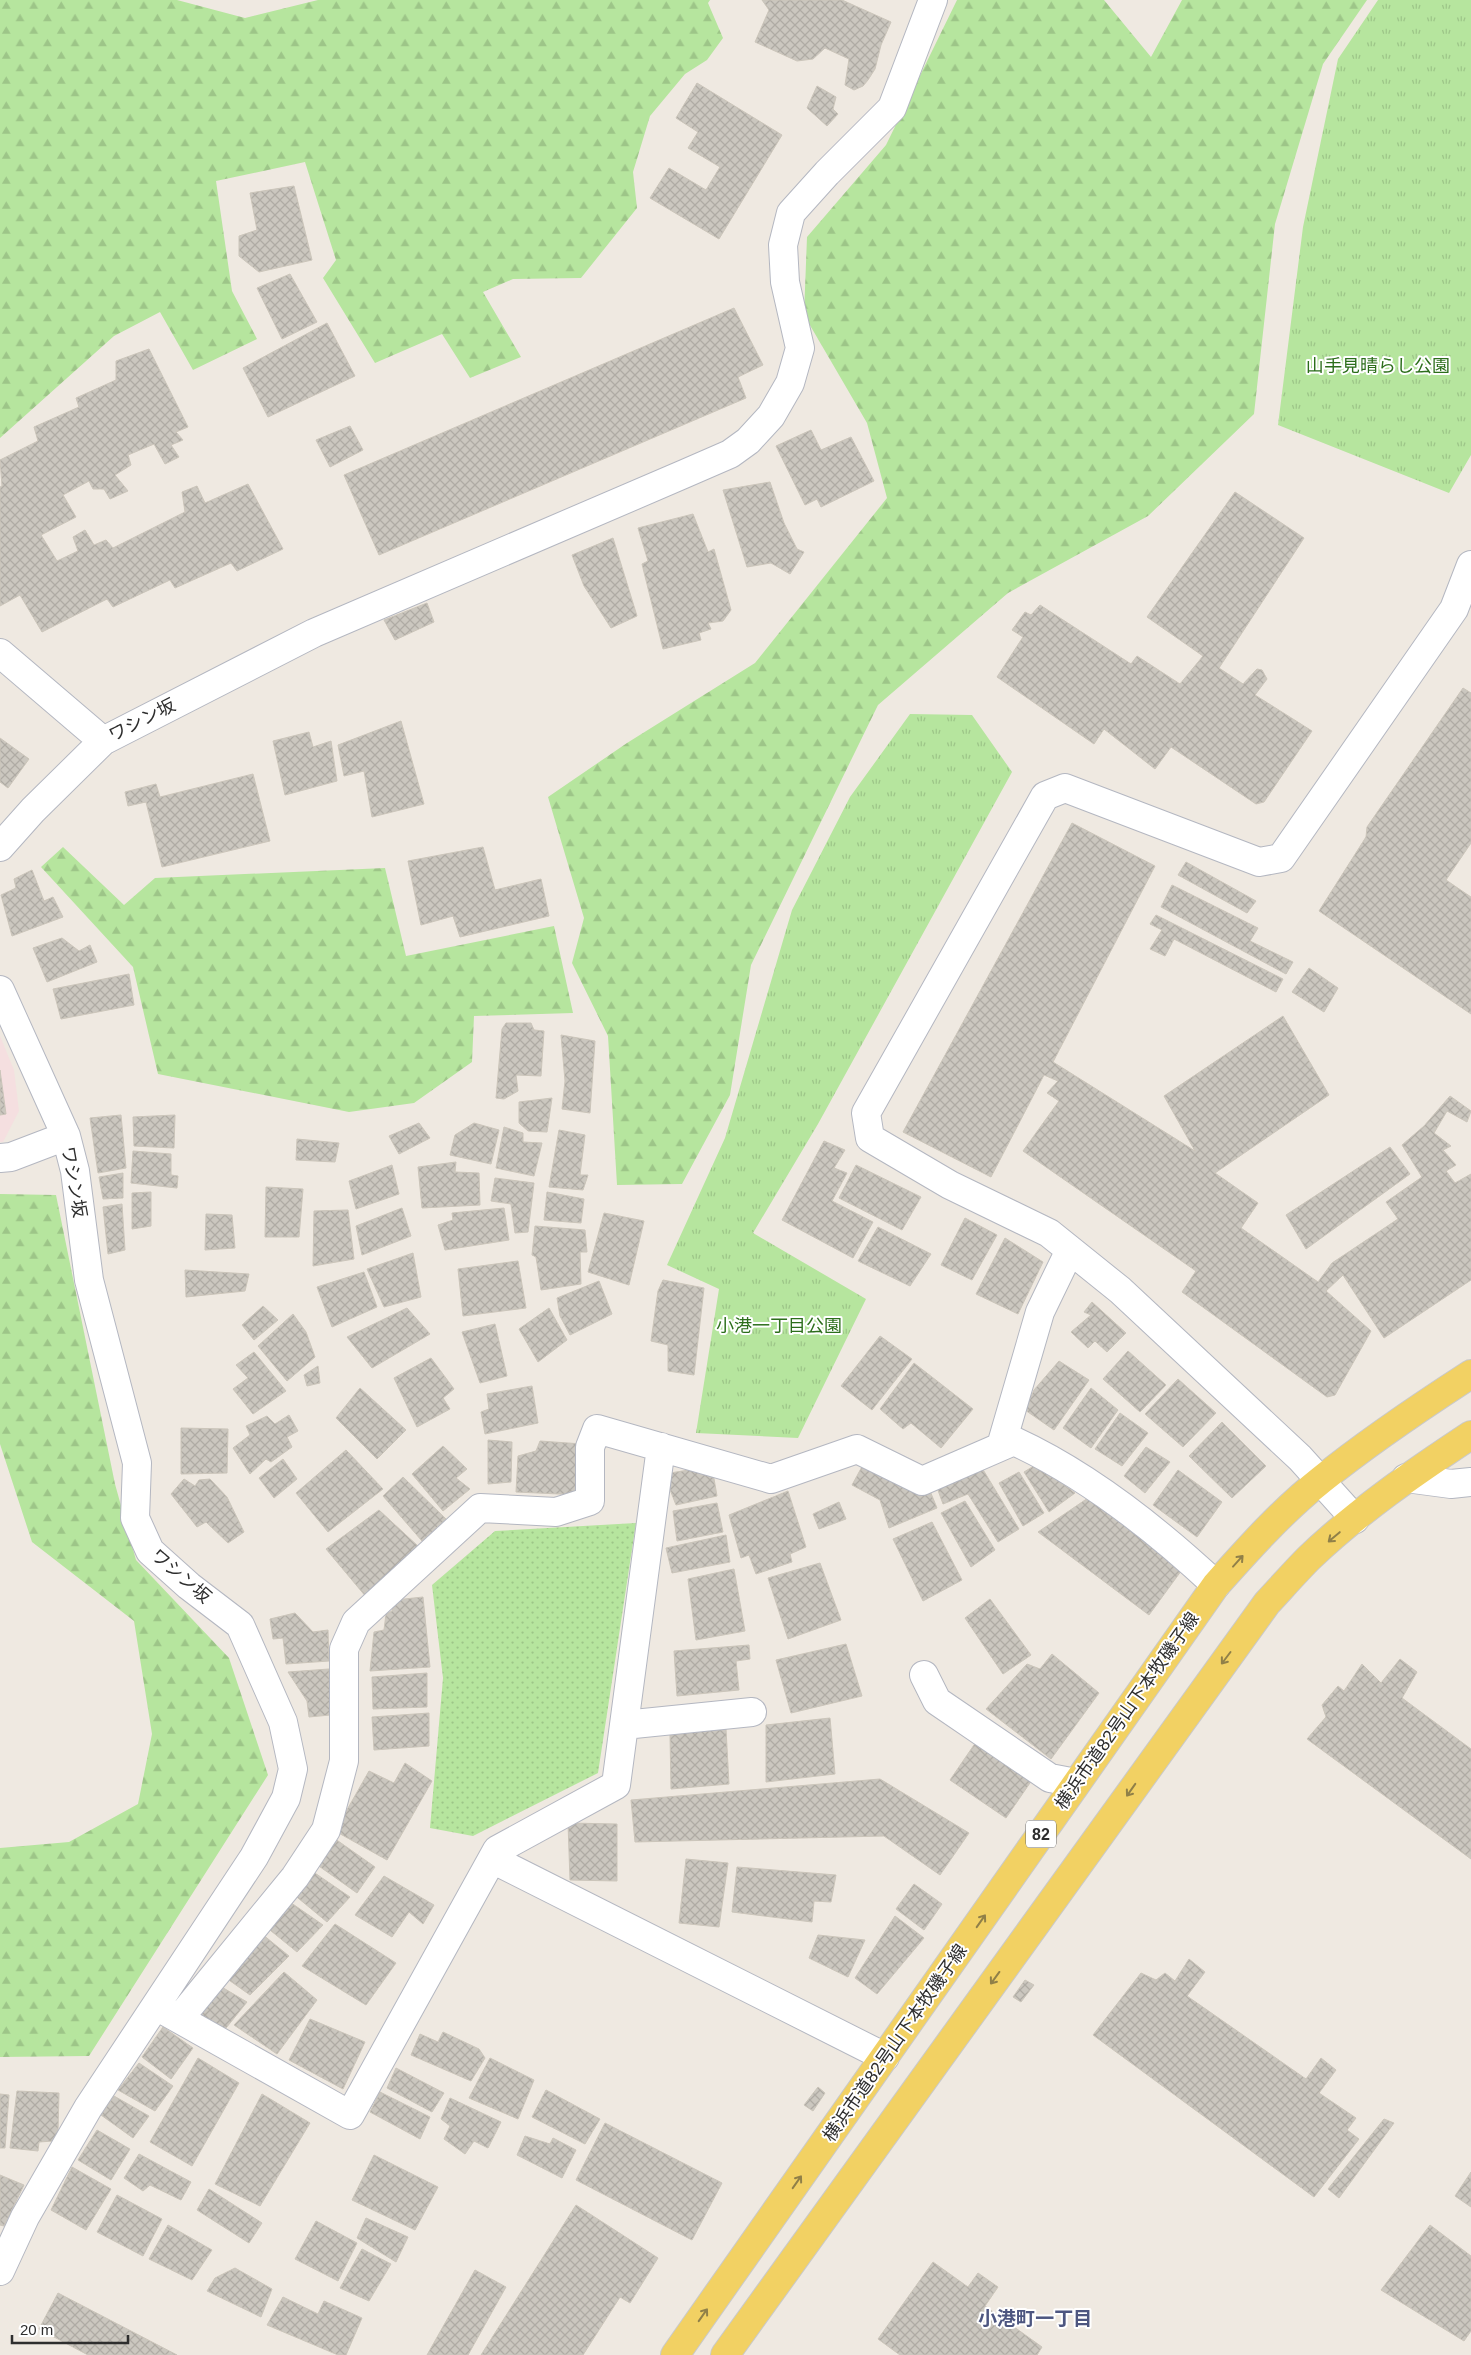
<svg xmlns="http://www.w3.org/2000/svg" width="1471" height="2355" font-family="Helvetica,'Noto Sans JP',sans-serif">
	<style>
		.medical { fill: #f5dfe0 }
		.grass { fill: url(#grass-dots) }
		.forest { fill: url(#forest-firs) }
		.park { fill: url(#park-tufts) }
		.building { fill: url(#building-cross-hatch); stroke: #cbc5ba }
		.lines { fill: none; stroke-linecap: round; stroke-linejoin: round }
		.minor-casing { stroke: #b4b7c1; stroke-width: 30 }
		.primary-casing { stroke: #c9c9c9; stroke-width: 30 }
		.minor { stroke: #fff; stroke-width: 28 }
		.primary { stroke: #f2d163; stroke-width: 28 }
		.oneway { stroke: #908048 }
		.labels { text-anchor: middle; stroke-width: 4; stroke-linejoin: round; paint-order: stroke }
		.shield { fill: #fff; stroke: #6d6d6d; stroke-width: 1 }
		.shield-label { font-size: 16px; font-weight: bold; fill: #2e2e2e }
		.park-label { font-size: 18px; fill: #2c6e1b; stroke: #fff }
		.street-label { font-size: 18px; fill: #2e2e2e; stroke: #fff }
		.neighbourhood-label { font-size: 19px; font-weight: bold; fill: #4d5680; stroke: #fff }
	</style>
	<defs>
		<pattern id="grass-dots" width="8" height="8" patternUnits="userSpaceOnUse" patternTransform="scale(1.25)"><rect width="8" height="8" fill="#b6e59e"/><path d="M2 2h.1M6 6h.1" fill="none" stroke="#9dc588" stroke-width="1.8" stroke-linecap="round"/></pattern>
		<pattern id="forest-firs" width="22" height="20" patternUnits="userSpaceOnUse" patternTransform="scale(1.25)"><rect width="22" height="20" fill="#b6e59e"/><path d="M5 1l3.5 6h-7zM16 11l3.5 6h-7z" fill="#9dc588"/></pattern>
		<pattern id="park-tufts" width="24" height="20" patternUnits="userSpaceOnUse" patternTransform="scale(1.25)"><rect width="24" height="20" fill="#b6e59e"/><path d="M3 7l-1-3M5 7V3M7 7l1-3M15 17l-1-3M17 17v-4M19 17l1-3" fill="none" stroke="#9dc588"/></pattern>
		<pattern id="building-cross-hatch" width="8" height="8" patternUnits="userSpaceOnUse" patternTransform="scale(1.25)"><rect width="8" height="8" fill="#cbc7bf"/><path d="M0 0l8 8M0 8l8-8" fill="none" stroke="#afaba4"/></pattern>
	</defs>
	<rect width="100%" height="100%" fill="#efe9e1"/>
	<!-- medical -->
	<path class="medical" d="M0,1036L14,1070L19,1111L3,1142H0Z"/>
	<!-- grass -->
	<path class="grass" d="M636,1523L598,1773L473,1836L430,1828L443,1678L432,1585L495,1531Z"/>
	<!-- forest -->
	<path class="forest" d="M0,0H177L245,18L318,0H710L708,3L723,38L707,60L685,74L650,116L633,172L637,208L581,278L513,279L483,292L521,357L470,378L442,334L375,363L323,278L336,260L305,162L216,181L232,291L257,339L193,370L160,312L114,336L0,438Z
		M957,0H1104L1151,57L1182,0H1367L1323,64L1275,224L1254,414L1148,516L1008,593L878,705L751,965L730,1095L682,1184L617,1185L608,1036L572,963L584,918L548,797L627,743L755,663L887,498L867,423L804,315L807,237L886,145Z
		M63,847L124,905L155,878L385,868L406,956L554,926L573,1013L474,1016L472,1062L414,1103L349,1112L158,1074L133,967L41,867Z
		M0,1194L56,1195L115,1484L136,1560L229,1658L268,1775L89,2056L0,2057V1848L69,1842L138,1804L152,1734L134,1621L32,1542L0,1444Z"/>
	<!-- park -->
	<path class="park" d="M1378,0H1471V455L1449,493L1278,425L1303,227L1338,59Z
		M910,714L972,715L1012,772L818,1124L753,1233L866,1299L798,1438L696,1433L719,1289L667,1265L725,1138L792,910L850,797Z"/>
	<!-- building -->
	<path class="building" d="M762,0H842L891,22L881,45L875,69L868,80L863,86L854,90L845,85L849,59L825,48L813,59L797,61L755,42L769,10Z
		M697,83L782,135L719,239L650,198L669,168L706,190L720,167L688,148L698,132L676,118Z
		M817,86L836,97L833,109L838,114L827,126L807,108Z
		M294,186L312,260L259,272L239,256V236L257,230L250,193Z
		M290,274L317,322L282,339L257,288Z
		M734,308L763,365L738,377L746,398L379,555L344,475Z
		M327,323L355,376L268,417L243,368Z
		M149,349L188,427L176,432L183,440L171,445L179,457L165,464L154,444L128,455L131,465L115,475L128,491L110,499L104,489H93L89,481L63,495L76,517L41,535L57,561L78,551L73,537L85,530L94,545L106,540L113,548L185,512L182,492L197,486L205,503L248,484L283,549L237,571L231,563L175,588L170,580L113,607L107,599L42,632L20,595L0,606V487L2,486L0,460L38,441L34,427L79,407L76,398L116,380V361Z
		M350,426L363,450L330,467L316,440Z
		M811,430L821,450L851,437L874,481L821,507L817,499L805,505L776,446Z
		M770,482L784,523L797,549L804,552L790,574L771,563L747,567L723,490Z
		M1235,492L1304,538L1219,668L1243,684L1257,669L1262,670L1267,679L1255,695L1312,731L1264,802L1256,804L1171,747L1155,769L1104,729L1094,744L997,677L1023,637L1012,630L1025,612L1031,615L1040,605L1131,664L1137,656L1180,684L1203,656L1147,617Z
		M693,514L708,552L714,549L731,610L723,621L708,623L711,629L699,633L701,640L663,649L642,564L648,561L638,528Z
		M613,538L637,616L611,628L584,586L572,555Z
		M427,603L434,622L395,640L384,620Z
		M1463,688L1471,693V843L1446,880L1471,897V1014L1319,911L1366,837L1367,827Z
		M401,721L424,804L372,817L364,771L344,776L338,745Z
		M309,732L313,747L331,741L337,781L285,795L273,741Z
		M0,738L29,759L8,788L0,782Z
		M253,774L270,841L162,867L146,802L128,806L125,792L156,784L160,797Z
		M1072,823L1155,866L1053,1062L1195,1151L1164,1096L1283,1016L1329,1095L1215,1173L1258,1203L1241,1228L1318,1282L1332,1263L1398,1219L1386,1202L1422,1177L1402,1145L1424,1126L1450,1096L1471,1111L1467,1122L1447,1111L1434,1133L1451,1146L1443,1150L1456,1165L1446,1171L1455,1183L1471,1174V1280L1384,1338L1343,1275L1326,1291L1371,1331L1335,1395L1327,1397L1182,1292L1196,1271L1023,1151L1059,1101L1047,1093L1058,1081L1044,1075L991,1177L903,1132Z
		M483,847L495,890L541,879L549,916L460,937L453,916L421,925L408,861Z
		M1186,862L1256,901L1247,913L1178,875Z
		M32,870L44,901L53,897L63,917L12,936L1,895L16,888L14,879Z
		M1172,885L1258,928L1250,941L1293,962L1286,974L1161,907Z
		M1156,915L1283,979L1276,992L1174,939L1165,956L1150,949L1162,930L1150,924Z
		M62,938L79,951L90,945L97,962L47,982L33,948Z
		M1309,968L1338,988L1324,1012L1292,992Z
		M129,974L134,1005L61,1019L53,989Z
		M506,1023H531L534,1030L544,1031L541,1076L516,1075L518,1091L504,1099L496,1098L502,1029Z
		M561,1035L595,1041L590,1113L562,1109L565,1081Z
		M0,1070L6,1114L0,1115Z
		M552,1098L547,1132L528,1131L519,1123V1102Z
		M121,1115L126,1168L98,1173L90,1118Z
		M175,1115L174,1148L134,1146L133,1117Z
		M419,1123L430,1138L399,1154L389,1136Z
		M474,1123L499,1130L491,1164L450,1155L455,1135Z
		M504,1127L523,1133V1142L542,1143L534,1176L496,1168Z
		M559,1130L585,1135L580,1175H588L583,1190L549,1187Z
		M297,1139L339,1143L335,1162L296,1160Z
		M824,1141L845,1150L834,1168L847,1173L832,1201L873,1222L853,1258L782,1220Z
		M1390,1147L1410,1174L1306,1249L1286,1215Z
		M133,1151L171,1154V1175L178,1176L177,1188L131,1183Z
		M456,1162L455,1172L479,1173L480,1205L422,1208L418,1167Z
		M392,1165L399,1194L356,1209L349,1181Z
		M856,1165L921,1197L902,1230L839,1198Z
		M123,1173V1198L103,1199L99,1177Z
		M495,1178L534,1183L528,1232L515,1233L511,1204L491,1201Z
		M266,1187L303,1189L299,1237H265Z
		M151,1192V1226L132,1229V1193Z
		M547,1192L584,1199L581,1223L544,1220Z
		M122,1204L125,1250L108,1254L103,1207Z
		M402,1208L411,1236L362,1255L356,1226Z
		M504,1208L509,1240L445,1250L438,1225L453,1220L452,1213Z
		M348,1210L354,1259L313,1266L314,1211Z
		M604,1213L644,1221L629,1285L588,1272Z
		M206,1214L232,1215L235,1248L205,1250Z
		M965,1218L997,1235L972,1280L941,1265Z
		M535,1226L585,1230L587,1252H580L581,1284L541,1290L536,1257L532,1255Z
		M878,1227L931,1254L910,1286L858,1261Z
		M1005,1238L1043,1262L1018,1314L976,1294Z
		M413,1253L421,1297L384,1307L367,1269Z
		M518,1261L526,1308L463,1316L458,1269Z
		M185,1270L249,1274L245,1291L186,1297Z
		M364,1272L377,1307L332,1327L317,1287Z
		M663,1280L704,1288L694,1375L668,1371V1345L651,1341L658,1291Z
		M599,1281L612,1314L570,1335L560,1316L557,1298Z
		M1092,1302L1126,1333L1107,1352L1095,1341L1088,1348L1071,1332L1091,1315L1084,1312Z
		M263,1306L278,1320L254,1340L242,1325Z
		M407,1308L430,1334L372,1368L347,1337Z
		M549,1308L567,1340L538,1362L519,1329Z
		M293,1314L306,1332L315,1357L287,1381L258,1346Z
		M495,1324L507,1376L480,1383L462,1332Z
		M880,1336L912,1359L872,1410L841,1386Z
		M1128,1351L1166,1385L1140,1412L1103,1379Z
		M254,1352L286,1391L253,1414L233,1389L248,1378L236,1365Z
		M431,1358L454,1389L443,1398L450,1409L417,1427L394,1378Z
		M1059,1361L1089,1380L1054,1430L1025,1410L1034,1390Z
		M914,1363L973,1409L941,1448L911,1423L903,1429L880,1409Z
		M318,1366L320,1383L307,1386L304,1375Z
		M1178,1379L1216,1413L1183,1447L1145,1414Z
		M532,1386L538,1423L485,1434L481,1412L489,1409L487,1394Z
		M360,1388L406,1430L377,1459L336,1418Z
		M1091,1388L1118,1410L1091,1448L1063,1428Z
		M1120,1413L1148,1433L1122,1466L1095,1449Z
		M289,1415L298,1431L287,1437L292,1447L271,1462L266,1459L250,1474L233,1448L250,1435L246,1426L267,1416L275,1424Z
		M1222,1422L1266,1466L1232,1498L1189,1456Z
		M181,1428L228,1429L227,1473L181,1474Z
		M488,1440L512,1442L511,1482L488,1484Z
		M540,1441L582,1444L581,1495L516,1492L518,1456L536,1451Z
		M443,1446L467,1469L456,1478L470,1489L443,1511L412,1474Z
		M1146,1447L1170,1462L1145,1493L1124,1476Z
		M346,1450L383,1489L328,1532L296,1493Z
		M283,1459L297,1479L274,1498L259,1478Z
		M864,1463L928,1486L937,1508L889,1528L880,1500L852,1485Z
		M979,1463L1019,1529L998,1542L968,1494L943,1504L935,1482Z
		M1037,1464L1075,1493L1049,1512L1024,1472Z
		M701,1468L707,1476L713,1473L717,1496L676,1505L664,1474Z
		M1178,1470L1222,1502L1197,1537L1153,1505Z
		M1019,1472L1044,1513L1023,1526L999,1483Z
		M403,1477L446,1519L422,1541L383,1496Z
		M184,1479L195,1486L199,1480L210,1479L227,1497L244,1532L228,1543L206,1522L197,1527L171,1494Z
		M788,1491L806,1547L790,1554L792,1562L756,1574L749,1555L741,1558L729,1515Z
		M1088,1498L1184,1567L1149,1615L1038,1532Z
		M965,1501L995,1550L971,1567L941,1513Z
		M839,1502L846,1519L819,1529L813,1514Z
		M717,1503L723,1532L677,1541L673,1511Z
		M379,1510L419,1547L367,1598L326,1549Z
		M932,1522L962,1580L923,1601L893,1539Z
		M726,1535L730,1562L672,1573L666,1548Z
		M820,1563L841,1620L788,1639L768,1578Z
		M734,1569L745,1631L696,1640L688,1579Z
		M423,1597L430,1667L370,1671L374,1632L384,1630L386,1614L392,1611L395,1600Z
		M990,1599L1031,1655L1003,1674L965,1618Z
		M295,1613L313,1632L328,1630L329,1661L286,1664L283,1638L273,1639L270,1619Z
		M846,1644L862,1696L791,1713L776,1660Z
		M749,1645L750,1659L736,1661L739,1690L677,1696L674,1651Z
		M1052,1654L1099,1693L1051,1759L986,1709L1027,1664L1040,1669Z
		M1400,1659L1417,1672L1402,1698L1471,1749V1859L1307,1739L1326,1717L1322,1705L1338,1686L1344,1691L1362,1664L1381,1683Z
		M329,1669L330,1715L309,1717L307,1701L288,1672Z
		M427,1673V1707L373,1709L372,1677Z
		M429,1713V1746L374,1750L372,1717Z
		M830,1718L835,1774L766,1782V1725Z
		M726,1729L729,1784L671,1789L670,1735Z
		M976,1742L1032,1780L1006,1818L950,1780Z
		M405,1763L432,1781L387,1860L335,1831L369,1771L394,1783Z
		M880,1779L969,1833L940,1875L884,1836L635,1842L631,1800Z
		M568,1823L617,1824V1881L570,1880Z
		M331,1836L375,1867L357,1893L316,1864Z
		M686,1859L728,1863L719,1927L679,1923Z
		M737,1867L836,1875L831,1902L814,1901L812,1922L732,1912Z
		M309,1869L350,1897L327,1922L292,1893Z
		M384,1876L434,1905L423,1924L409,1912L392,1937L355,1915Z
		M914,1884L942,1904L924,1930L896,1909Z
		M287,1900L323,1925L297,1952L265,1926Z
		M895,1916L924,1938L877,1994L855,1978Z
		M335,1924L396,1963L366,2005L302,1966Z
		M262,1934L289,1956L250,1995L226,1978Z
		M818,1935L865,1940L848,1977L809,1958Z
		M1189,1959L1205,1972L1187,1996L1306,2079L1321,2058L1336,2070L1319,2093L1356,2118L1347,2130L1359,2139L1314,2197L1093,2035L1141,1973L1156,1980L1165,1973L1175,1981Z
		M284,1972L317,2000L277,2054L234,2025Z
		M1025,1980L1034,1985L1021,2002L1013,1997Z
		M220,1986L247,2002L222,2033L198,2015Z
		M310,2019L365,2042L343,2089L289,2060Z
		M163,2027L193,2048L171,2079L142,2057Z
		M443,2032L479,2049L485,2058L471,2081L411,2055L420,2034L438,2042Z
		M198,2058L239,2083L192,2166L150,2142Z
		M490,2058L534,2080L518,2119L469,2098Z
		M139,2063L173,2086L155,2111L118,2090Z
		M396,2068L444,2093L432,2112L387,2088Z
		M818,2087L825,2093L813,2111L804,2105Z
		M546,2090L600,2119L585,2144L532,2117Z
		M17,2091L59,2093L58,2131L53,2141L39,2142L38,2151L10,2148Z
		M380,2092L430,2117L420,2139L370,2112Z
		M0,2094L9,2095L5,2148H0Z
		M262,2094L310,2123L260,2206L215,2184Z
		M114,2096L149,2116L133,2138L101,2115Z
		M450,2098L501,2122L488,2148L474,2141L465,2154L444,2139L450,2126L441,2119Z
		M1384,2119L1394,2123L1339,2198L1328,2189Z
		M605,2123L722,2183L692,2240L576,2180Z
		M97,2130L130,2149L111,2180L78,2160Z
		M525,2136L550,2144L553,2138L576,2150L562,2178L517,2155Z
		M139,2154L191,2182L181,2200L150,2185L143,2191L124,2178Z
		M374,2155L438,2187L415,2230L352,2200Z
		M72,2167L111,2189L86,2230L51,2210Z
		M1471,2172V2207L1455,2196Z
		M0,2175L24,2185L4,2226L0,2225Z
		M209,2189L262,2223L249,2243L197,2210Z
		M117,2195L162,2219L143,2256L97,2232Z
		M576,2205L658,2258L630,2303L620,2297L583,2355H481Z
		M366,2218L408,2237L396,2262L357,2238Z
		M316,2221L357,2243L338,2281L295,2259Z
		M168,2225L212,2250L192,2280L149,2259Z
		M1430,2225L1471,2256V2331L1464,2341L1381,2290Z
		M362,2249L391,2264L369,2301L340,2288Z
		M933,2262L968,2287L978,2273L998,2287L985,2306L1042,2347L1037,2355H900L878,2339Z
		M235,2268L272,2289L261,2317L207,2291L215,2278Z
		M475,2270L506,2287L468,2355H427Z
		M58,2293L177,2355H88L39,2329Z
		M283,2297L318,2314L324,2301L362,2318L346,2355H338L267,2325Z"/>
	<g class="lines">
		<!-- minor casing -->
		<g class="minor-casing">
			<path id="minor" d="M0,653L103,741
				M0,847L33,810L103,741L314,633L684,474L730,454L748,441L771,416L790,383L800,348L785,282L783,245L791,213L827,173L892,108L933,0
				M0,990L66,1136L75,1171L89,1280L137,1463L135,1518L150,1551L189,1586L240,1625L283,1722L293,1769L286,1798L254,1857L88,2108L25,2217L0,2271
				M0,1158L11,1157L66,1136
				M1001,1446L1040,1312L1070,1250
				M1406,1478L1451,1484L1471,1482
				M1355,1519L1300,1458L1120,1290L1049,1233L950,1185L870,1138L866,1113L1045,796L1065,788L1259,862L1281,858L1454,609L1471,565
				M924,1675L937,1701L1050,1778L1076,1783
				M624,1725L752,1712
				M492,1859L885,2057
				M165,2011L350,2115L497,1850L616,1785L661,1447
				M179,2019L295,1877L326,1830L344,1761V1649L356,1622L480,1508L556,1512L590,1501V1447L597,1429L771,1479L857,1449L922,1481L1014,1441C1088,1475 1156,1529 1216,1585"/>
		</g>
		<!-- primary casing -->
		<g class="primary-casing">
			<path id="primary" d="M675,2355L1216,1585C1249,1548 1282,1511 1321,1480C1369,1441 1420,1407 1471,1374
				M725,2355L1267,1603C1281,1588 1295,1572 1309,1558C1358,1511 1415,1472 1471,1435"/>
		</g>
		<!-- minor -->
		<use href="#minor" class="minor"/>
		<!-- primary -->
		<use href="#primary" class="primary"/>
	</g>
	<!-- one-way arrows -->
	<defs><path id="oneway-shaft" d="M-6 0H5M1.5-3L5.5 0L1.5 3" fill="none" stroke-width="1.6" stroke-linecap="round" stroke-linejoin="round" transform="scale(1.25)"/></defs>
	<g class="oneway">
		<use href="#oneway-shaft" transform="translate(1334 1537) rotate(140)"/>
		<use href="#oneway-shaft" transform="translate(1238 1561) rotate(-48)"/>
		<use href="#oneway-shaft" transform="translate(1226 1658) rotate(127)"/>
		<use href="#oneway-shaft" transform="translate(1131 1790) rotate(125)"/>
		<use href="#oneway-shaft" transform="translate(981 1921) rotate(-55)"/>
		<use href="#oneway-shaft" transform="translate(995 1978) rotate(126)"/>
		<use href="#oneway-shaft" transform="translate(797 2182) rotate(-55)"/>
		<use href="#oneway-shaft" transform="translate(703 2315) rotate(-55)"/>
	</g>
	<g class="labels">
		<!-- shield labels -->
		<rect class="shield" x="1026" y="1820.5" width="30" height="27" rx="4"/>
		<g class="shield-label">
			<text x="1041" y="1840">82</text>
		</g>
		<!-- park labels -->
		<g class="park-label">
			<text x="1378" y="372">山手見晴らし公園</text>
			<text x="779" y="1332">小港一丁目公園</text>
		</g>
		<!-- street labels -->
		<g class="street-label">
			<text transform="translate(142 720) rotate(-27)" y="6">ワシン坂</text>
			<text transform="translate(74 1182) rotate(80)" y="6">ワシン坂</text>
			<text transform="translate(181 1576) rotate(41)" y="6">ワシン坂</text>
			<text transform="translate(1127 1711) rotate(-55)" y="6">横浜市道82号山下本牧磯子線</text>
			<text transform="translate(895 2043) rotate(-55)" y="6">横浜市道82号山下本牧磯子線</text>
		</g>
		<!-- neighbourhood labels -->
		<g class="neighbourhood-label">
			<text x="1035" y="2325">小港町一丁目</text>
		</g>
	</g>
	<!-- scale -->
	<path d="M12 2335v8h116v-8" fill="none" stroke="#2e2e2e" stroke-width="2.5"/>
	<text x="20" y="2335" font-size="15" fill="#2e2e2e" stroke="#ffffff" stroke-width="4" paint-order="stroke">20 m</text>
</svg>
